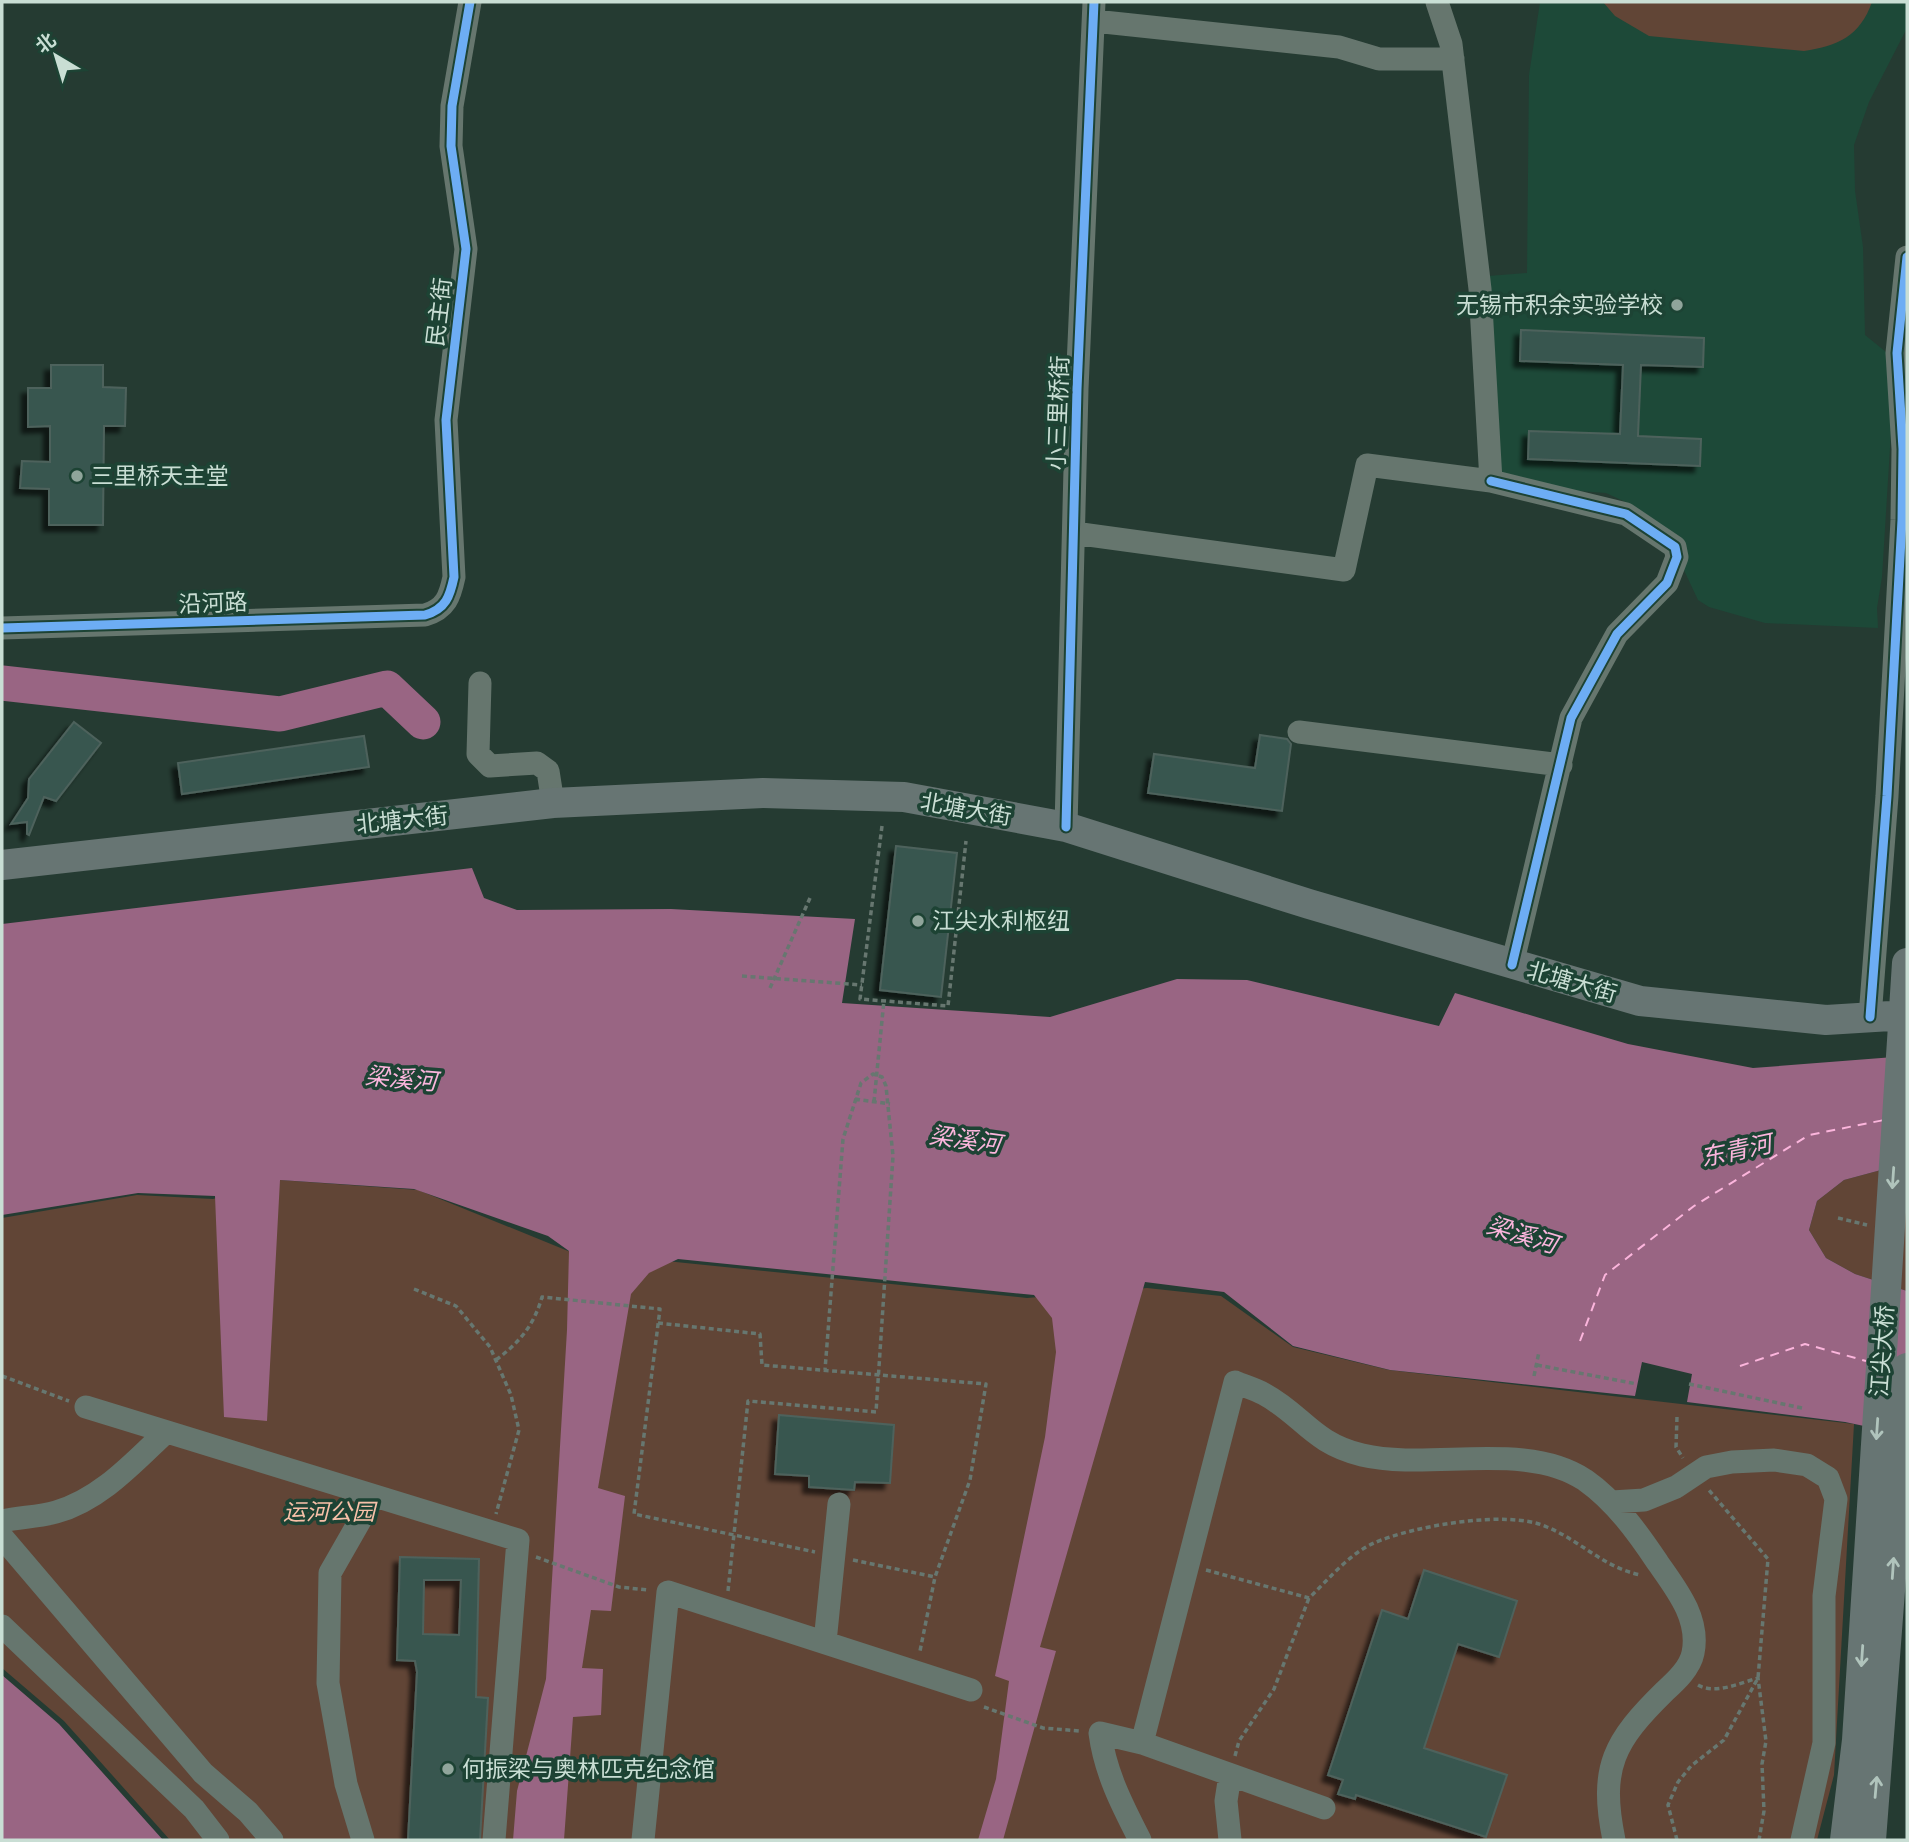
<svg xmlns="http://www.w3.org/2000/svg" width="1909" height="1842" font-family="'Times New Roman','Noto Sans SC',serif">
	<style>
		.built { fill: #1d4938 }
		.green { fill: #614536 }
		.water { fill: #996583 }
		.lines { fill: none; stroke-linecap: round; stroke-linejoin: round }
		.river { stroke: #996583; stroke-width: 35 }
		.ferry { stroke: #fbb5dc; stroke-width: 2; stroke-dasharray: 9 7; stroke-linecap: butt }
		.building { fill: #395650; stroke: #4e625c; stroke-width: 2; fill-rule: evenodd; filter: url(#shadow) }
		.path { stroke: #677770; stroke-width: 3.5; stroke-dasharray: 5 3.5; stroke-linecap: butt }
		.minor { stroke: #66766e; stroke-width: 23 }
		.major { stroke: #677573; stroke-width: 30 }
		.cycleway-casing { stroke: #1d4334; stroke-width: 13 }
		.cycleway { stroke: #6dadf4; stroke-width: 9 }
		.oneway { stroke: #b0c4bc }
		.poi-dot { fill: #90a59b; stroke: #1d4334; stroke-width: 2.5 }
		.labels { text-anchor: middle; stroke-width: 7; stroke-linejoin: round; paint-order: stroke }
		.poi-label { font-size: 23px; fill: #c9ded4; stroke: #1d4334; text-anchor: start }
		.street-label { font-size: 23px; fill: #c9ded4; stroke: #1d4334 }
		.park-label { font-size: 23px; font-style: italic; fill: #f7c0a8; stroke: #1d4334 }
		.water-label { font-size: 24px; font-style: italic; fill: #fbb5dc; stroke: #1d4334 }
	</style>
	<defs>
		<filter id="shadow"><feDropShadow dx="-6" dy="6" stdDeviation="2" flood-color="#0009"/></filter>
	</defs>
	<rect width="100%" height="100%" fill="#253b32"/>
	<!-- built -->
	<path class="built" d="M1540,2H1907L1906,30L1869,102L1854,145L1855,191L1863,247L1865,335L1886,352L1895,367L1882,577L1877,608L1878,628L1765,623L1709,607L1698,600L1682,566L1632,505L1606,493L1520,487L1498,469L1488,276L1527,273L1529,75Z"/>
	<!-- green -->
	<path class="green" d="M1603,2H1872C1860,36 1838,46 1804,51L1649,36L1615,16Z
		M1907,1163V1291L1855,1274L1826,1258L1809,1230L1817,1201L1844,1180Z
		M280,1180L418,1190L568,1251L1027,1298L1147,1288L1221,1296L1293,1347L1389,1370L1854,1424L1834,1775L1817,1840H170L64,1721L2,1668V1218L137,1195L213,1199Z"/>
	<!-- water -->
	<path class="water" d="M472,868L484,898L517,910L671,909L855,919L842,1003L1050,1017L1177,979L1247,980L1439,1026L1455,993L1628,1044L1753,1068L1907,1056V1163L1844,1180L1817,1201L1809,1230L1826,1258L1855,1274L1907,1291V1435L1845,1422L1687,1402L1692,1374L1642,1362L1635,1396L1390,1370L1293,1346L1224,1292L1145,1282L1040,1647L1056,1651L1003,1840H978L996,1779L1009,1681L995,1676L1045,1437L1056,1352L1052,1318L1034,1295L678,1259L649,1273L631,1294L598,1488L625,1496L611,1611L591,1610L582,1668L603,1669L601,1715L573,1717L564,1840H513L517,1791L546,1679L567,1330L569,1251L548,1236L414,1189L280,1180L267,1421L224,1417L215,1196L138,1193L2,1215V924Z
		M2,1675L59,1724L163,1840H2Z"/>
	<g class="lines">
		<!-- river -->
		<path class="river" d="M2,683L280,714L387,688L423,722"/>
		<!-- ferry -->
		<path class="ferry" d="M1580,1341L1605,1275L1694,1206L1809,1135L1884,1120
			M1740,1366L1805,1344L1866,1361"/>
	</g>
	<!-- building -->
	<path class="building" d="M1521,330L1704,338L1703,367L1641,365L1638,436L1701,439L1700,466L1528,459L1529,431L1620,434L1623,365L1520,361Z
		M51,365H103V387L126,388L125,426H104L103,525H49V489L20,488L22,461L50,462V426L28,427V388H51Z
		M74,722L101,743L56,801L44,797L29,835L27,834V822L11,824L28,798L29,779Z
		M1260,735L1287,739L1291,744L1282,811L1148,793L1154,754L1255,768Z
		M364,736L369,767L182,794L178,763Z
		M896,846L957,853L941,997L880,990Z
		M779,1415L894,1425L890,1483L855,1482L854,1490L809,1487V1476L775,1474Z
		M400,1557L479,1559L476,1697L488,1698L480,1840H408L417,1672L415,1661L397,1660ZM424,1580H461L459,1635L423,1634Z
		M1424,1570L1517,1601L1499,1657L1458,1644L1424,1748L1507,1775L1486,1837L1356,1795L1355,1799L1338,1794L1343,1780L1328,1775L1382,1610L1408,1619Z"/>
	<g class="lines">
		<!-- path -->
		<path class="path" d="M882,826L860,999L948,1006L966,841
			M742,976L862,985
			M770,988L810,898
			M855,1099L890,1104
			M874,1102L884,1000
			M1838,1218L1867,1225
			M414,1289L456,1306L490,1347L511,1395L519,1430L496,1514
			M658,1323L760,1334L762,1365L986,1384L970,1480L935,1577L920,1651
			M496,1360C520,1342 534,1325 542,1297L660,1309L634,1514L815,1552
			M1537,1365L1637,1384
			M2,1376L69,1401
			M1534,1376L1539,1352
			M1689,1384L1802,1408
			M1677,1417L1676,1447L1683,1458
			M536,1557L619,1587L648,1590
			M853,1560L935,1577
			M1206,1570L1309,1598C1329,1579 1349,1554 1374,1543C1413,1526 1508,1509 1547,1527C1581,1541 1604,1568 1641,1575
			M728,1591L748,1401L876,1412L893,1156L886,1086L882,1077L873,1074L861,1083L843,1139L825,1370
			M1698,1685C1715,1695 1740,1683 1758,1678L1766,1741L1762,1764L1764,1811L1759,1840
			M984,1707L1043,1728L1080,1731
			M1235,1756L1239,1741L1274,1689L1309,1598
			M1677,1840L1668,1805L1678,1782L1691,1766L1724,1740L1758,1678L1768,1559L1708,1489"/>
		<!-- minor -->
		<path class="minor" d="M1094,21L1339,47L1379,59H1453
			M1491,481L1626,514L1675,547L1677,557L1667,583L1617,634L1571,718L1512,965
			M1074,533L1344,570L1367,465L1491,481L1480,289L1451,44L1437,2
			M2,628L425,615C446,609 450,596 454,577L446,420L466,249L451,146L452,106L470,2
			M480,683L478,754L490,766L537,763L548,771L553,803
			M1299,732L1561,765
			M1066,827L1077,389L1094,2
			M1870,1017L1887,796L1902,520L1903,449L1897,353L1907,257
			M86,1407L518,1540L494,1840
			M1612,1502L1644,1500L1676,1487L1706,1467L1732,1462L1774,1460L1807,1465L1828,1478L1836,1499L1824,1596V1743L1802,1840
			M2,1521C19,1517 39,1517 56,1512C100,1500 134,1462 166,1432
			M2,1537L203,1773L248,1812L272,1840
			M2,1626L194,1809L218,1840
			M825,1642L839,1504
			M1142,1743L1324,1808
			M1230,1775L1226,1801L1230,1840
			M363,1840L346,1784L328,1683L330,1573L374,1496
			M643,1840L668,1592L971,1690
			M1140,1840C1122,1805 1105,1772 1100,1733L1142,1743L1235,1382C1244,1386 1255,1389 1264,1394C1303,1415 1312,1443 1362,1455C1430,1471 1525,1440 1585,1480C1615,1501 1638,1533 1658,1563C1677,1590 1700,1619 1693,1653C1690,1668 1676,1681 1665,1691C1614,1741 1599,1767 1614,1840"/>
		<!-- major -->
		<path class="major" d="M2,865L553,803L763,793L904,797L1066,827L1309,904L1640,1001L1826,1020L1907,1015
			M1845,1840L1857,1740L1907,963
			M1871,1840L1907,1368"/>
		<!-- cycleway casing -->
		<g class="cycleway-casing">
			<path id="cycleway" d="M1491,481L1626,514L1675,547L1677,557L1667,583L1617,634L1571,718L1512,965
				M2,628L425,615C446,609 450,596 454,577L446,420L466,249L451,146L452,106L470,2
				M1066,827L1077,389L1094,2
				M1870,1017L1887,796L1902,520L1903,449L1897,353L1907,257"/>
		</g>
		<!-- cycleway -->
		<use href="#cycleway" class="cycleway"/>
	</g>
	<!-- one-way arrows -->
	<defs><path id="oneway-shaft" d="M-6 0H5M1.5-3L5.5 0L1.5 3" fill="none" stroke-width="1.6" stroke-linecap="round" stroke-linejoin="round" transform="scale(1.75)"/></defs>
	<g class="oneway">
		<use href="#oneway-shaft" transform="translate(1893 1178) rotate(94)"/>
		<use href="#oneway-shaft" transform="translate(1877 1429) rotate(94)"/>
		<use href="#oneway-shaft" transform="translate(1893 1568) rotate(-86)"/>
		<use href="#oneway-shaft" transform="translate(1862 1656) rotate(94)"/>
		<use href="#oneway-shaft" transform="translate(1876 1787) rotate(-85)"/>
	</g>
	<!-- markers -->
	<g class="poi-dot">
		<circle cx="1677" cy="305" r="7"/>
		<circle cx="77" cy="476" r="7"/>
		<circle cx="918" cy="921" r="7"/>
		<circle cx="448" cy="1769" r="7"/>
	</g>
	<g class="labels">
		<!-- poi labels -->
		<g class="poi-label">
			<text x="1663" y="313" text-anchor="end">无锡市积余实验学校</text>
			<text x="91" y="484">三里桥天主堂</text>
			<text x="932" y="929">江尖水利枢纽</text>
			<text x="462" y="1777">何振梁与奥林匹克纪念馆</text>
		</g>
		<!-- street labels -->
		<g class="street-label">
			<text transform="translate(439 312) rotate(-83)" y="8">民主街</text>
			<text transform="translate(1058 413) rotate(-88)" y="8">小三里桥街</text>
			<text transform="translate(213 603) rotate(-2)" y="8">沿河路</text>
			<text transform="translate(966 809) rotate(10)" y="8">北塘大街</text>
			<text transform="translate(402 820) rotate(-6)" y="8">北塘大街</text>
			<text transform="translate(1572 982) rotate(16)" y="8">北塘大街</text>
			<text transform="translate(1882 1351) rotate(-86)" y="8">江尖大桥</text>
		</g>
		<!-- park labels -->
		<g class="park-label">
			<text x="329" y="1520">运河公园</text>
		</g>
		<!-- water labels -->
		<g class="water-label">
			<text transform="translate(401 1079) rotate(5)" y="8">梁溪河</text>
			<text transform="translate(965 1140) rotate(8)" y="8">梁溪河</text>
			<text transform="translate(1736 1151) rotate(-12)" y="8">东青河</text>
			<text transform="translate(1522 1235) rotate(17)" y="8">梁溪河</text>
		</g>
	</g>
	<!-- border -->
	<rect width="1909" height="1842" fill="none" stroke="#c9ded4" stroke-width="7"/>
	<!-- north arrow -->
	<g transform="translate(56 56) rotate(322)" stroke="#1d4334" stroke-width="5" paint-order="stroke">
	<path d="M0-5L12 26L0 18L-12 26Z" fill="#c9ded4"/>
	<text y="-10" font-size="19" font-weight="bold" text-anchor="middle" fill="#c9ded4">北</text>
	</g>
</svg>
